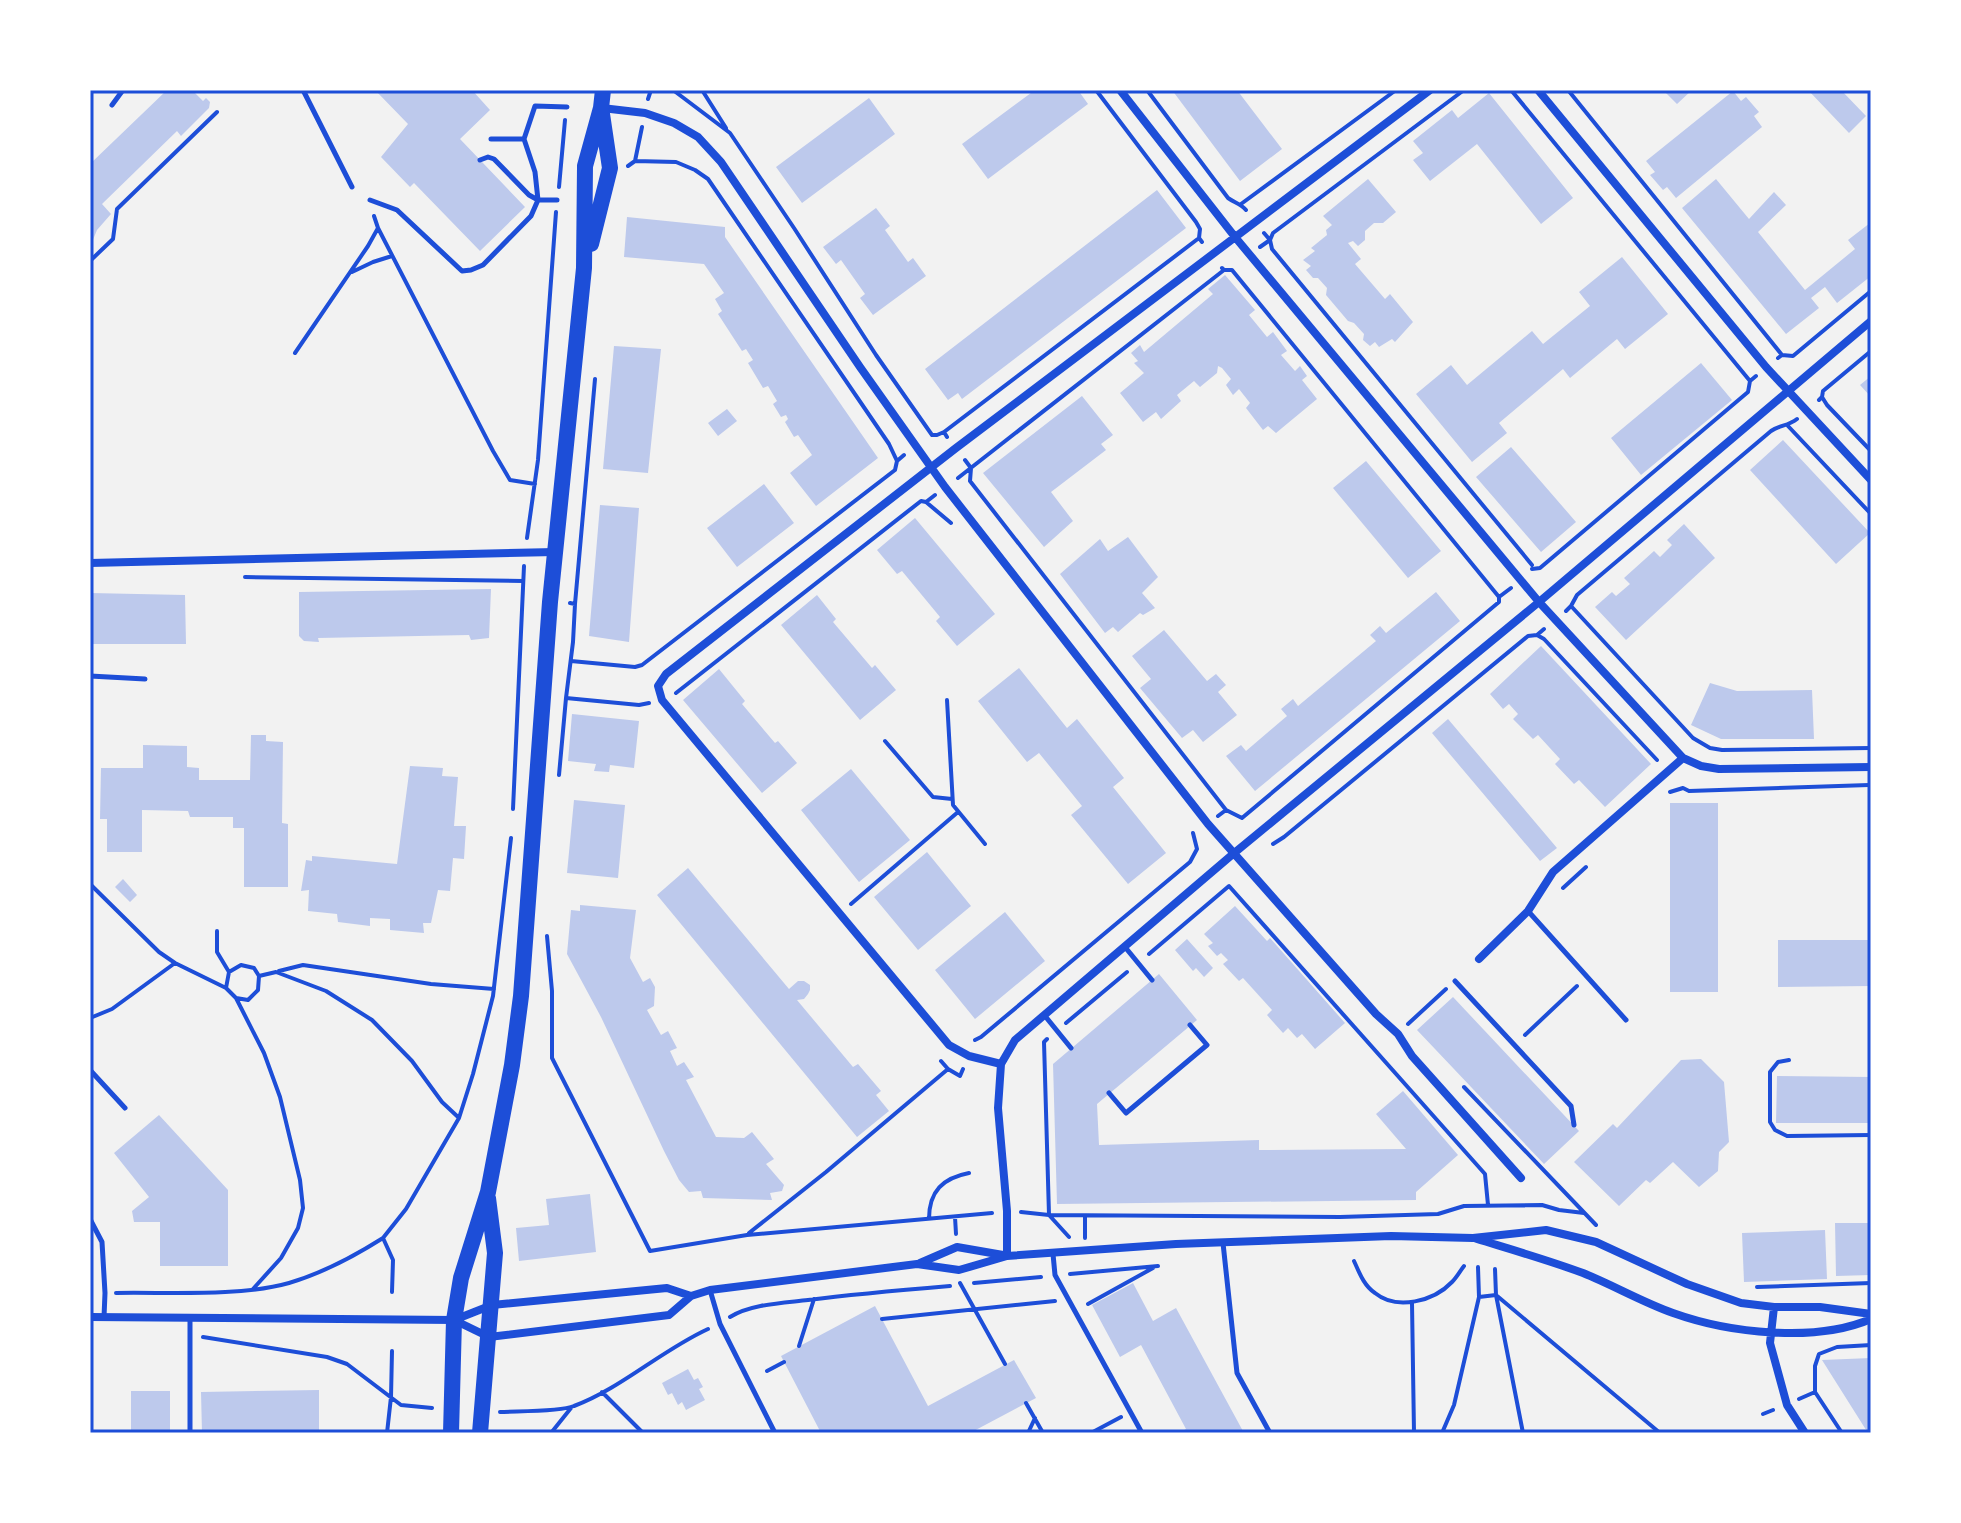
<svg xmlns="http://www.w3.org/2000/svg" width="1961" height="1523" font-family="'Space Grotesk',sans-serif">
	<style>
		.building { fill: #bdc9ec }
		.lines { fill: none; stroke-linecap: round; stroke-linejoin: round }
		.path { stroke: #1d4ed8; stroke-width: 4 }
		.service { stroke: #1d4ed8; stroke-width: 5 }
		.minor { stroke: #1d4ed8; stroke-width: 8 }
		.secondary { stroke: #1d4ed8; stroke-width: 16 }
		.neatline { fill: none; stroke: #1d4ed8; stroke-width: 3 }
	</style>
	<rect width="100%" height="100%" fill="#f2f2f2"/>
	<!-- building -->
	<path class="building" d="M167,90H192L203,101L206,98L210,102L209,108L181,136L177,131L102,204L111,214L97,230L90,247V164Z
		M375,90H472L490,110L460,139L525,207L480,251L414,183L410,187L381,157L408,124Z
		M1035,90H1078L1088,104L988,179L962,144Z
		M1172,90H1237L1282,149L1240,181Z
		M1663,90H1692L1677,104Z
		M1808,90H1841L1866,116L1849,133Z
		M1733,91L1741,101L1746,97L1759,112L1754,116L1762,127L1676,198L1667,187L1663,190L1650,175L1655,172L1646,161Z
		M1489,93L1573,198L1541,224L1477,144L1430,181L1413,160L1423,153L1413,141L1452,110L1458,118Z
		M869,98L895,134L802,203L776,167Z
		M1368,179L1396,212L1383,223H1374L1365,231V240L1358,246L1353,241L1348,243L1361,259L1355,264L1385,299L1390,294L1413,322L1395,342L1392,339L1379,347L1375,342L1370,346L1363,340L1364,334L1354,323L1348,321L1326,295L1327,288L1318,278H1313L1306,270L1311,266L1303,260L1315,251L1311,248L1327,235L1326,230L1332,225L1323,216Z
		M1716,179L1749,219L1774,192L1786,205L1758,232L1805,290L1855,249L1848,240L1870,223L1871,276L1837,303L1825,287L1811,298L1819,308L1786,334L1682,208Z
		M1157,190L1186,228L962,399L958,393L948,400L925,369Z
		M876,208L890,226L885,230L908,262L913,258L926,276L873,315L860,298L865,294L841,260L836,264L823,247Z
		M627,217L725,227V237L878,458L816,506L790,473L812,455L798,435L794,437L785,422L788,419L786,415L781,417L773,404L777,401L768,386L763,388L748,363L753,360L746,349L742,351L718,314L722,311L715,299L724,293L704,264L624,257Z
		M1622,257L1668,314L1625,349L1617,339L1570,378L1563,369L1499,423L1507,433L1472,462L1416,394L1451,365L1467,385L1532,331L1543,344L1590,306L1579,292Z
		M1225,275L1255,310L1249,315L1267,337L1273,332L1287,351L1281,355L1295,371L1300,366L1307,376L1302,380L1317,399L1276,433L1268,426L1263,430L1246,408L1250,403L1239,389L1233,395L1226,385L1231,379L1222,368L1218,366L1217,373L1200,387L1194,381L1177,395L1181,401L1161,419L1156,412L1143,422L1120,393L1144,373L1134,363L1138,361L1131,353L1140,345L1144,352L1213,294L1208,289Z
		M614,346L661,349L648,473L603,469Z
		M1701,363L1732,400L1641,475L1611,438Z
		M1871,376V397L1860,385Z
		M1082,396L1113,435L1101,444L1106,450L1051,492L1073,521L1044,547L983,473Z
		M727,409L737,421L718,436L708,423Z
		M1783,440L1870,533L1836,564L1750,470Z
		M1511,447L1576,522L1541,552L1476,477Z
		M1366,461L1441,551L1408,578L1333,488Z
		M764,484L794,523L737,567L707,528Z
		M600,505L639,508L629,642L589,636Z
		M915,518L995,614L957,646L936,621L940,617L902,571L897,574L877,550Z
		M1684,524L1715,558L1626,640L1595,607L1612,592L1616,596L1630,584L1624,578L1654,551L1660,557L1672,545L1667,540Z
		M1128,537L1158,577L1142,593L1155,608L1143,615L1140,613L1118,632L1113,627L1105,633L1060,574L1100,539L1108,551Z
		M491,589L489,638L471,640L469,635L318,638L319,642L304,641L299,636V592Z
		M1436,592L1460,621L1255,791L1226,756L1241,745L1246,751L1287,716L1281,709L1293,699L1298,706L1376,641L1370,635L1380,626L1386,633Z
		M90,593L185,595L186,644H90Z
		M817,595L836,619L833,622L872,668L875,665L896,690L860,720L781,625Z
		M1164,630L1207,681L1216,674L1226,685L1218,692L1237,715L1203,742L1193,730L1182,738L1140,688L1151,679L1132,656Z
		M1541,646L1651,764L1605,807L1579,780L1574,784L1555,764L1560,759L1538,735L1533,739L1513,719L1518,714L1509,704L1503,709L1490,694Z
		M1019,668L1067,728L1077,719L1124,778L1113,787L1166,853L1128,884L1071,815L1082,806L1039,753L1027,762L978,701Z
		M719,669L745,701L742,704L775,743L778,741L797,763L762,793L683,700Z
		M1710,683L1737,691L1812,690L1814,739H1721L1691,725Z
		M572,714L639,721L634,768L610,765L609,772L594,771L596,764L568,761Z
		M1448,719L1557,848L1540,861L1432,733Z
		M251,735H266V741L283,742L282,823L288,824V887H244V828H233V817H190L188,811L142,810V852H107V819H100L101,768H143V745L187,746V767L199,768V780H250Z
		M410,766L443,768L442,776L458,777L454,826H466L464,859L453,858L450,891L438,890L431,923H423L424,933L390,930V919L370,918V926L338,922L337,914L308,911L309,890L301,891L306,860L312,861V856L397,864Z
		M851,769L910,840L859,882L801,810Z
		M574,800L625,805L618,878L567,873Z
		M1670,803H1718V992H1670Z
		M927,852L971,906L918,950L874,897Z
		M688,868L789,989L798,981H804L810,985V990L808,994L804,999L797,1000L853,1067L858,1064L881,1091L876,1095L889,1111L857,1137L657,895Z
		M123,879L137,895L130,902L115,887Z
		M580,905L636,910L630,958L643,982L650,978L655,987L654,1006L647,1010L661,1035L668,1031L677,1048L670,1051L677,1066L684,1062L694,1077L686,1080L716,1137L744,1138L752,1132L774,1159L766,1164L784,1185L782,1191L770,1193L772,1200L703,1198L701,1191L689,1192L679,1180L664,1151L601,1017L567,954L571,910L580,911Z
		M1235,906L1267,941L1270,938L1345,1023L1315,1049L1302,1034L1297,1038L1288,1028L1283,1033L1267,1015L1272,1010L1243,978L1239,981L1223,964L1228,960L1221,953L1217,956L1208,946L1213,943L1204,934Z
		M1005,912L1045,961L975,1019L935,970Z
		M1187,939L1213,968L1204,977L1196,968L1193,971L1175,950Z
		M1778,940H1871V986L1778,987Z
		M1159,974L1197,1020L1097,1104L1099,1145L1259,1140V1150L1406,1149L1376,1114L1403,1091L1458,1155L1416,1192V1200L1057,1204L1053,1064Z
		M1453,997L1579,1131L1544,1164L1417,1030Z
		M1701,1059L1724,1082L1729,1142L1719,1152L1718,1171L1699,1187L1673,1162L1650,1183L1646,1180L1619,1206L1574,1162L1613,1124L1617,1128L1681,1060Z
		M1777,1076L1871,1077V1123H1776Z
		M159,1115L228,1190V1266H160V1222H134L132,1211L149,1197L114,1153Z
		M590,1194L596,1252L519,1261L516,1228L549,1225L546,1199Z
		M1835,1223H1871V1275L1836,1276Z
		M1825,1230L1827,1279L1744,1282L1742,1233Z
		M1133,1283L1153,1321L1176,1308L1244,1433H1179L1186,1429L1141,1345L1120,1357L1092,1305Z
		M875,1306L928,1406L1014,1360L1036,1398L970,1433H821L781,1356Z
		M1871,1358V1433H1868L1822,1360Z
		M688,1369L694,1380L698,1378L703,1387L699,1389L705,1400L686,1410L682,1402L678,1405L672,1393L668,1395L662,1383Z
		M319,1390V1433H202L201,1392Z
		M131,1391H170V1433H131Z"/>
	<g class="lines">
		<!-- path -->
		<path class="path" d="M673,90L730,133L794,228L876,355L932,435H937L944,432L947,437
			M702,90L726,128
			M1096,90L1196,222L1200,229L1199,238L1202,242
			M1147,90L1228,198C1235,203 1241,204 1246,210
			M1511,90L1750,381
			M1568,90L1782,355
			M648,99L651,90
			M635,161L676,162L695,170L708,179L889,444L897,461
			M628,166L635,161L642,127
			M559,187L565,120
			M1241,204L1396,90
			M374,216L378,228L493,451L510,480L535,484
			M1264,233L1270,240L1272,249L1532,565
			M1260,247L1270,240L1273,233L1464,90
			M90,261L113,239L117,209L217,112
			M1222,268L1224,270H1232L1499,597
			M352,272L373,262L392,256
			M295,353L368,246L378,228
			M1778,358L1782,355L1793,356L1871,291
			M1822,397L1827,405L1871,451
			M1819,400L1822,397L1823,391L1871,351
			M1788,426L1871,514
			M944,432L1199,238
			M965,460L971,468L970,481L1226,810
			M958,478L1224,270
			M926,502L951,523
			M527,538L538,460L556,212
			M1532,569L1540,568L1748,392L1750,381L1756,376
			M245,577L523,581
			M570,603L575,604L573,642L566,698L639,705L649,703
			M575,604L595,379
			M1571,606L1693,738L1710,748L1722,750L1871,748
			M1566,611L1571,606L1577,595L1771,431C1780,425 1788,426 1797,419
			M1537,635L1544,639L1657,760
			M571,661L635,667L642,665L895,470L897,461L904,455
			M676,693L921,501L926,502L935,495
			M947,700L953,805L985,844
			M885,741L933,797L952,799
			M559,775L566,698
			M1670,792L1683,788L1689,791L1869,785
			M513,809L524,566
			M1218,816L1226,810L1242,818L1499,602V597L1511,588
			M1273,844L1284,837L1528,636L1537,635L1544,629
			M90,884L159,952L175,963L226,988L236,998L248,1000L258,990L259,976
			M1563,888L1586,867
			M851,904L958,812
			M217,931V952L229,972
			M547,936L552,991V1058L650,1251L747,1235L992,1213
			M1149,954L1229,886L1485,1174L1488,1205
			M279,971L303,965L431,984L494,989
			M226,988L229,972L241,965L254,968L259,976L276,972L326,991L372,1020L412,1061L442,1102L458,1117
			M236,998L264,1053L280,1097L300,1180L303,1208L298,1228L281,1258L253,1289
			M90,1018L112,1009L175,963
			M1066,1023L1127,972
			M1408,1024L1446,989
			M1525,1035L1577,986
			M1047,1039L1044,1042L1049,1215L1069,1237
			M975,1040L981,1037L1190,862L1197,849L1193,833
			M1789,1060L1778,1062L1770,1072V1122L1775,1130L1787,1136L1871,1135
			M941,1061L948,1069L960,1076L963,1069
			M1464,1087L1596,1225
			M1021,1212L1049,1215L1340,1217L1438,1214L1464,1206L1542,1205L1559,1210L1584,1213
			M955,1217L956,1234
			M929,1219C929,1191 943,1178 969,1173
			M749,1233L826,1172L948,1069
			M1085,1238V1216
			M1354,1261C1359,1272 1364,1286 1375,1293C1397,1311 1434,1301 1452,1282C1457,1277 1460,1271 1464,1266
			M1495,1269L1496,1295L1523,1433
			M1070,1274L1158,1266
			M960,1283L1005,1364
			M974,1283L1041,1277
			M1757,1287L1871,1283
			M392,1292L393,1260L383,1238L406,1209L459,1118L473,1074L493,996L511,838
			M116,1293C169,1292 239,1297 289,1283C323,1273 353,1257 383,1238
			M1479,1297L1496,1295L1660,1433
			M1412,1303L1414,1433
			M1088,1304L1153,1268
			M730,1317C751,1304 783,1303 808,1300C855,1294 902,1290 950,1286
			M882,1319L1055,1301
			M203,1337L327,1357L347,1364L401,1405L432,1408
			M799,1346L814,1299
			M767,1371L784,1362
			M602,1392L643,1433
			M1815,1392L1842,1433
			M1799,1399L1815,1392V1366L1819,1354L1837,1347L1871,1345
			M1026,1403L1043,1433
			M500,1412C517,1411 560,1412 574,1406C620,1389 662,1350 708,1329
			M1763,1414L1773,1410
			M387,1433L391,1397L392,1351
			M551,1433L571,1408
			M1028,1433L1035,1418
			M1091,1433L1121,1417
			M1442,1433L1454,1405L1479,1297L1478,1267"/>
		<!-- service -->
		<path class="service" d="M303,90L352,187
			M112,105L123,90
			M491,139H524
			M480,160L488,157L494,159L529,195L538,200H557
			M370,200L397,210L462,271L471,270L483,265L531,216L538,200L535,172L524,139L535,106L567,107
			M90,676L145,679
			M1528,911L1626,1020
			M1125,947L1152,980
			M1455,981L1571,1106L1574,1125
			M1045,1016L1071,1048
			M90,1070L125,1108
			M1109,1093L1126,1113L1207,1045L1190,1025
			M90,1219L102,1242L105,1293L104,1317
			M1223,1243L1237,1373L1270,1433
			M1053,1254L1055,1275L1142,1433
			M710,1290L720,1324L775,1433
			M190,1433V1318"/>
		<!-- minor -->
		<path class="minor" d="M1120,90L1235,237L1539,602L1683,758L1701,766L1719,769L1871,767
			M1538,90L1766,367L1871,480
			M602,108L645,113L674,123L698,137L721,162L860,367L945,487L1208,824L1376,1014L1398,1034L1412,1056L1521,1178
			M90,563L555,552
			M1479,959L1528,911L1553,872L1683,758
			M1001,1064L969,1056L949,1045L662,700L658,686L666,674L956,448L1430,90
			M1477,1239C1513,1250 1548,1260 1583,1273C1613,1285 1642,1302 1673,1313C1729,1333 1815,1343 1871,1319
			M1007,1256V1211L998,1108L1001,1064L1015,1040L1233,854L1539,602L1871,321
			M920,1263L957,1247L1003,1255
			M1774,1307L1770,1343L1787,1405L1805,1433
			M90,1317L454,1320L492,1305L667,1288L691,1296
			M454,1320L489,1337L669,1315L691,1296L710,1290L917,1264L959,1270L1007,1256L1176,1244L1391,1236L1473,1238L1546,1230L1596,1242L1687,1284L1741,1303L1774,1307H1820L1871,1314"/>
		<!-- secondary -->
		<path class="secondary" d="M591,244L610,168L602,114
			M451,1433L454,1320L461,1278L488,1192L512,1065L521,996L550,602L584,268L585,166L601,108L603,90
			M480,1433L495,1253L488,1198"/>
	</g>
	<!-- border -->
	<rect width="1961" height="1523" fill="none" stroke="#ffffff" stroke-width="184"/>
	<rect x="92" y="92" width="1777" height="1339" class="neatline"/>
</svg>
